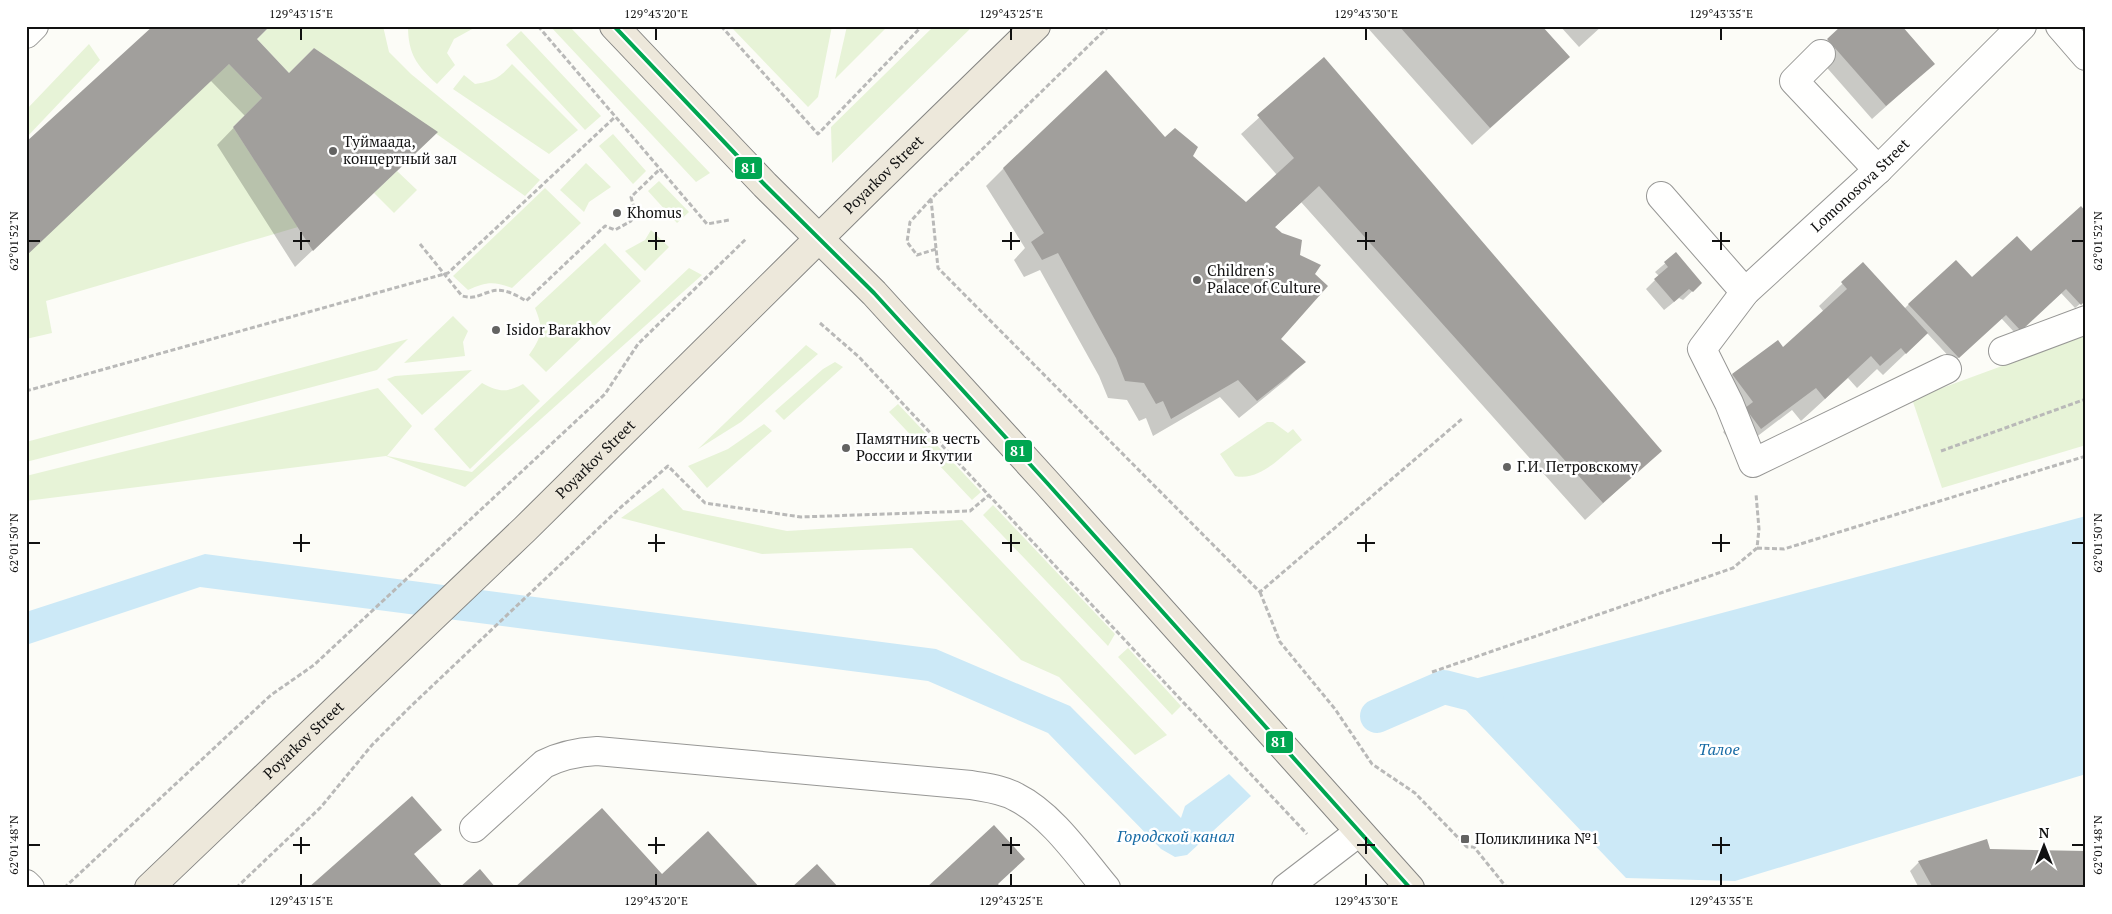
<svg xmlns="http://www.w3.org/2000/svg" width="2112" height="914" font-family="'PT Serif',serif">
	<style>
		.green { fill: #e7f3d7 }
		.water { fill: #cce9f7 }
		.shadow { fill: #0003 }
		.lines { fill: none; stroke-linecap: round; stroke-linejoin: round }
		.canal { stroke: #cce9f7; stroke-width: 34 }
		.building { fill: #a19f9c }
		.minor-casing { stroke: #979795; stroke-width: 30 }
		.major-casing { stroke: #848482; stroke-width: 30 }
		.path { stroke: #b9b9b8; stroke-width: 3; stroke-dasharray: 5 2.5; stroke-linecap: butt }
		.minor { stroke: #fffffe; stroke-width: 28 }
		.major { stroke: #ede8db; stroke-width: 28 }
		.bus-1-casing { stroke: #fff; stroke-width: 8 }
		.bus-1 { stroke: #00a651; stroke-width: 4 }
		.ticks { fill: none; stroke: #111; stroke-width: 2 }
		.poi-dot { fill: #636362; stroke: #fff; stroke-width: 2 }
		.labels { text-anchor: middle; stroke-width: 5; stroke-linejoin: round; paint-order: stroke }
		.poi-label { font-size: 15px; fill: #111; stroke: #fff; text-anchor: start }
		.street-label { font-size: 15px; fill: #111; stroke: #fff }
		.water-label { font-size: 16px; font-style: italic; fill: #176ba5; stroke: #fff }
		.line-badge { stroke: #fff; stroke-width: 2 }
		.badge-label { font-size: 14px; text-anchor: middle; font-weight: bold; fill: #fff }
		.neatline { fill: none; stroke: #111; stroke-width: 2 }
		.ticks-label { font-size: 12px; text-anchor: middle; fill: #111 }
	</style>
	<rect width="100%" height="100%" fill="#fcfcf7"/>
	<!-- green -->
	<path class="green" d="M270,26H383L389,52L411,74L540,180L525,196L314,48L289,73L257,39Z
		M408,26H472L474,28L454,39L447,53L455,65L437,84C417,66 408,54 408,26Z
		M550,26H569L710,173L696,182Z
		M736,26H832L818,97L808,107L733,29Z
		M847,26L855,28L888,26L835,79Z
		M934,26H973L832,163L831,127Z
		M521,31L601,116L585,130L506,45Z
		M89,44L100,60L26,138V110Z
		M229,64L262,98L233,127L298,227L46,301L52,333L26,339V250Z
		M512,64L578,130L549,154L453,89L464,75L475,84C493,81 499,79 512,64Z
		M613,134L646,171L633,184L599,146Z
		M586,163L611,187L589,202L584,212L560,190Z
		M397,171L417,190L394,213L374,193Z
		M659,181L689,212L677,223L648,191Z
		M545,188L581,223L512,288C493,281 486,282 468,290L453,276Z
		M651,230L669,247L645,271L625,251L645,240Z
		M605,243L641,281L546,372L529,355C542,336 544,330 535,308Z
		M689,268L702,275L465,487L386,456L26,501V476L378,388L412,426L387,456L472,472Z
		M453,316L468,331L463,342L465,356L404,363Z
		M2086,335V445L1942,488L1912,399Z
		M408,339L377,370L26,462V442Z
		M806,345L818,354L741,422L698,449Z
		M835,362L843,367L784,420L775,411L823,369Z
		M472,370L422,415L387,379L395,376Z
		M482,383C499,392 506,393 523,384L540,401L470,469L434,429Z
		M898,404L981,492L972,500L889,412Z
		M1267,422H1273L1288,433L1293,429L1302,440C1283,454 1261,482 1235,476L1220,454Z
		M764,424L772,431L707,488L688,466L728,449Z
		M663,488L683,510L787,531L962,520L1167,735L1135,755L1059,677L1021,660L912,548L762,554L621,518Z
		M993,505L1115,634L1108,646L983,515Z
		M1128,648L1181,706L1172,715L1118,657Z"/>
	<!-- water -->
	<path class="water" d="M2086,516V774L1735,881L1626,878L1444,687Z
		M205,554L936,649L1070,706L1181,818L1185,806L1229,774L1251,796L1187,855L1175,857L1161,849L1048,733L928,681L200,587L26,645V612Z"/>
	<!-- shadow -->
	<path class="shadow" d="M1366,26H1541L1568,57L1472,145Z
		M1560,26H1602L1579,47Z
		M255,39L289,75L419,149L295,267L217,145L245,116L211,81L26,144Z
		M1828,40L1919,77L1872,119L1814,53Z
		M1324,59L1660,451L1585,520L1301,202L1274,228L1313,274L1279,339L1304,362L1287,379L1239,418L1220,397L1153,436L1146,418L1139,421L1127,400L1108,398L1099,376L1040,270L1024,277L1014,260L1025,248L986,186L1004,168L1165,138L1191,156L1246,204L1277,175L1241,134Z
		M2031,253L2086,299L2075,308L2061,293L2016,334L2001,318L1954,362L1927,333L1883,375L1877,369L1857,388L1848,378L1801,421L1792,410L1738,451L1723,432L1730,425L1710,397L1732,375L1778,342L1783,349L1824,312L1819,306L1863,264L1904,309L1909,304Z
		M1676,254L1701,283L1683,300L1679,298L1664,310L1646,289L1659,276L1655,272Z
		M1989,850L2086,888H1919L1910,871L1919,862Z"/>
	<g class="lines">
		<!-- canal -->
		<path class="canal" d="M1377,716L1444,687L1487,698"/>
	</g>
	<!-- building -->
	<path class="building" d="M153,26H270L257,39L289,73L314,48L438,132L313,251L233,127L262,98L229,64L26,256V142Z
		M1399,26H1542L1570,57L1490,128Z
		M1841,26H1902L1935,64L1886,106L1827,39Z
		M1324,57L1662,451L1603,503L1319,186L1275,227L1282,233L1302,240L1300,255L1321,265L1315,274L1328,286L1281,339L1306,362L1257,401L1238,380L1171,419L1163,401L1156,404L1144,383L1125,381L1116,358L1058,253L1042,260L1031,242L1044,233L1003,168L1106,70L1165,137L1175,128L1198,147L1193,156L1246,202L1294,158L1257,115Z
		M2081,206L2086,212V300L2081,305L2066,289L2021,331L2006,315L1959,358L1908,304L1956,260L1972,277L2017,236L2031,251Z
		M1676,252L1702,283L1693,292L1689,289L1674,302L1654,279L1668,267L1664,262Z
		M1863,262L1928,333L1906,354L1901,348L1880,366L1871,356L1825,399L1816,388L1761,429L1745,408L1753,402L1732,374L1778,340L1783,347L1847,289L1841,282Z
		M412,796L442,830L414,854L444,888H308Z
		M602,808L662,874L708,831L760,888H514Z
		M994,825L1025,859L998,884L1001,888H926Z
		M1987,839L1990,849L2086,851V888H1933L1918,861Z
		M817,864L839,888H791Z
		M480,869L496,888H459Z"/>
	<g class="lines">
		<!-- minor casing -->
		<g class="minor-casing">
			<g id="minor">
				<path d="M2060,26L2086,56"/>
				<path d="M26,34L34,26"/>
				<path d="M1821,54L1794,81L1878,170"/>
				<path d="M1661,196L1745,292"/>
				<path d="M2003,351L2086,320"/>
				<path id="s1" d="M1947,369L1753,463L1729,403L1702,349L1745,292L1878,170L2022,26"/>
				<path d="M474,828L544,764C562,755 578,752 597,751L971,785C987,788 1002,789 1016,797C1052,815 1080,857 1106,888"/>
				<path d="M26,884L30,888"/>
				<path d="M1286,888L1359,832"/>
			</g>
		</g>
		<!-- major casing -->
		<g class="major-casing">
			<g id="major">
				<path d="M614,26L765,185L874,293L1048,484L1410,888"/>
				<path id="s2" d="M149,888L525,529L872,186L1036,26"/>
			</g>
		</g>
		<!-- path -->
		<path class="path" d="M538,26L707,224L729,220
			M721,26L818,134L922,26
			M1109,26L931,199L938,268L1260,592L1462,419
			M931,199L910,222L907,242L917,255L936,249
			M420,244L462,296C476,299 476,296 489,292C502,287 515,294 526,301L605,226L615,230L631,221L634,208L631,197L660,169
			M820,323L859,357L1307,834
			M26,391L448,273L615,117
			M1941,451L2086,399
			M1757,548L1784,549L2086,456
			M1260,592L1280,642L1335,709L1372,764L1415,793L1467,847H1474L1507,888
			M1432,672L1733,568L1757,548L1759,529L1756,494
			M64,888L271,695L314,665L605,394L638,344L746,239
			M236,888L321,807L372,745L410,707L620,508L668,466L705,503L801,517L970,511L989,495"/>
		<!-- minor -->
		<use href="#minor" class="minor"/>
		<!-- major -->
		<use href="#major" class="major"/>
		<!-- bus-1 casing -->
		<g class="bus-1-casing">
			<path id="bus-1" d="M614,26L765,185L874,293L1048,484L1410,888"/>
		</g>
		<!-- bus-1 -->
		<use href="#bus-1" class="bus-1"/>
	</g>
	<!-- ticks -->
	<path class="ticks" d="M301,28V40M656,28V40M1011,28V40M1366,28V40M1721,28V40M301,232V250M656,232V250M1011,232V250M1366,232V250M1721,232V250M28,241H40M293,241H310M648,241H665M1002,241H1020M1357,241H1375M1712,241H1730M2072,241H2084M301,534V552M656,534V552M1011,534V552M1366,534V552M1721,534V552M28,543H40M293,543H310M648,543H665M1002,543H1020M1357,543H1375M1712,543H1730M2072,543H2084M301,837V854M656,837V854M1011,837V854M1366,837V854M1721,837V854M28,845H40M293,845H310M648,845H665M1002,845H1020M1357,845H1375M1712,845H1730M2072,845H2084M301,874V886M656,874V886M1011,874V886M1366,874V886M1721,874V886"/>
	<!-- markers -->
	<g class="poi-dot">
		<circle cx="333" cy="151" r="5"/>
		<circle cx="617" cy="213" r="5"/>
		<circle cx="1197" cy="280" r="5"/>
		<circle cx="496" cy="330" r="5"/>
		<circle cx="846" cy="448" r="5"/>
		<circle cx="1507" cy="467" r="5"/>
		<rect x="1460" y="834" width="10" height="10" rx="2.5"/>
	</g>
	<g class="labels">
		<!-- poi labels -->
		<g class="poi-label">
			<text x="343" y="147">Туймаада,<tspan x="343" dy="17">концертный зал</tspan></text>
			<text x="627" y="218">Khomus</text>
			<text x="1207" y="276">Children's<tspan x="1207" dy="17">Palace of Culture</tspan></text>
			<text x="506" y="335">Isidor Barakhov</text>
			<text x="856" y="444">Памятник в честь<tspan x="856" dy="17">России и Якутии</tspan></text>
			<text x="1517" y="472">Г.И. Петровскому</text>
			<text x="1475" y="844">Поликлиника №1</text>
		</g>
		<!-- street labels -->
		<g class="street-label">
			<text dy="5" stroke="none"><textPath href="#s2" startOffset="1024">Poyarkov Street</textPath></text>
			<text dy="5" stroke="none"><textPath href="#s1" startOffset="569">Lomonosova Street</textPath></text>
			<text dy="5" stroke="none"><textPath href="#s2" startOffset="619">Poyarkov Street</textPath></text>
			<text dy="5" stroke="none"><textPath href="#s2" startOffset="214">Poyarkov Street</textPath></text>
		</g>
		<!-- water labels -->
		<g class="water-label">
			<text x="1719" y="755">Талое</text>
			<text x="1176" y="842">Городской канал</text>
		</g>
	</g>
	<g class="line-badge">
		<rect x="734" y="156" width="29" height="24" rx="5" fill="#00a651"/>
		<rect x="1004" y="439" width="29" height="24" rx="5" fill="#00a651"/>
		<rect x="1265" y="730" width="29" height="24" rx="5" fill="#00a651"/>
	</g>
	<g class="badge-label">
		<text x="749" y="173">81</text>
		<text x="1018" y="456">81</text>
		<text x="1279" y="747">81</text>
	</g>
	<!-- border -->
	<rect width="2112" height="914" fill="none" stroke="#ffffff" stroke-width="55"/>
	<!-- north arrow -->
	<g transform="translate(2044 846)" stroke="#ffffff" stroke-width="4" paint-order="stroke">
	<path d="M0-4L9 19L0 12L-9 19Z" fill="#111111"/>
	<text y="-8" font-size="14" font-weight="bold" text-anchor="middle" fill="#111111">N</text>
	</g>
	<rect x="28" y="28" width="2056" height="858" class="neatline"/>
	<g class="ticks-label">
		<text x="301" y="18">129°43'15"E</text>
		<text x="656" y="18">129°43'20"E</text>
		<text x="1011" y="18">129°43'25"E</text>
		<text x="1366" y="18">129°43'30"E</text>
		<text x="1721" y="18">129°43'35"E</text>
		<text transform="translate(14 241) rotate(-90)" y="4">62°01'52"N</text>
		<text transform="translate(2098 241) rotate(-90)" y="4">62°01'52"N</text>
		<text transform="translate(14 543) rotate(-90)" y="4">62°01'50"N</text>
		<text transform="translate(2098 543) rotate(-90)" y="4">62°01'50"N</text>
		<text transform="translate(14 845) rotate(-90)" y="4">62°01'48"N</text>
		<text transform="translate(2098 845) rotate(-90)" y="4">62°01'48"N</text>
		<text x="301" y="905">129°43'15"E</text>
		<text x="656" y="905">129°43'20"E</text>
		<text x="1011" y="905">129°43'25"E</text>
		<text x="1366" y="905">129°43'30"E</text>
		<text x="1721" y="905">129°43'35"E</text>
	</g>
</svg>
